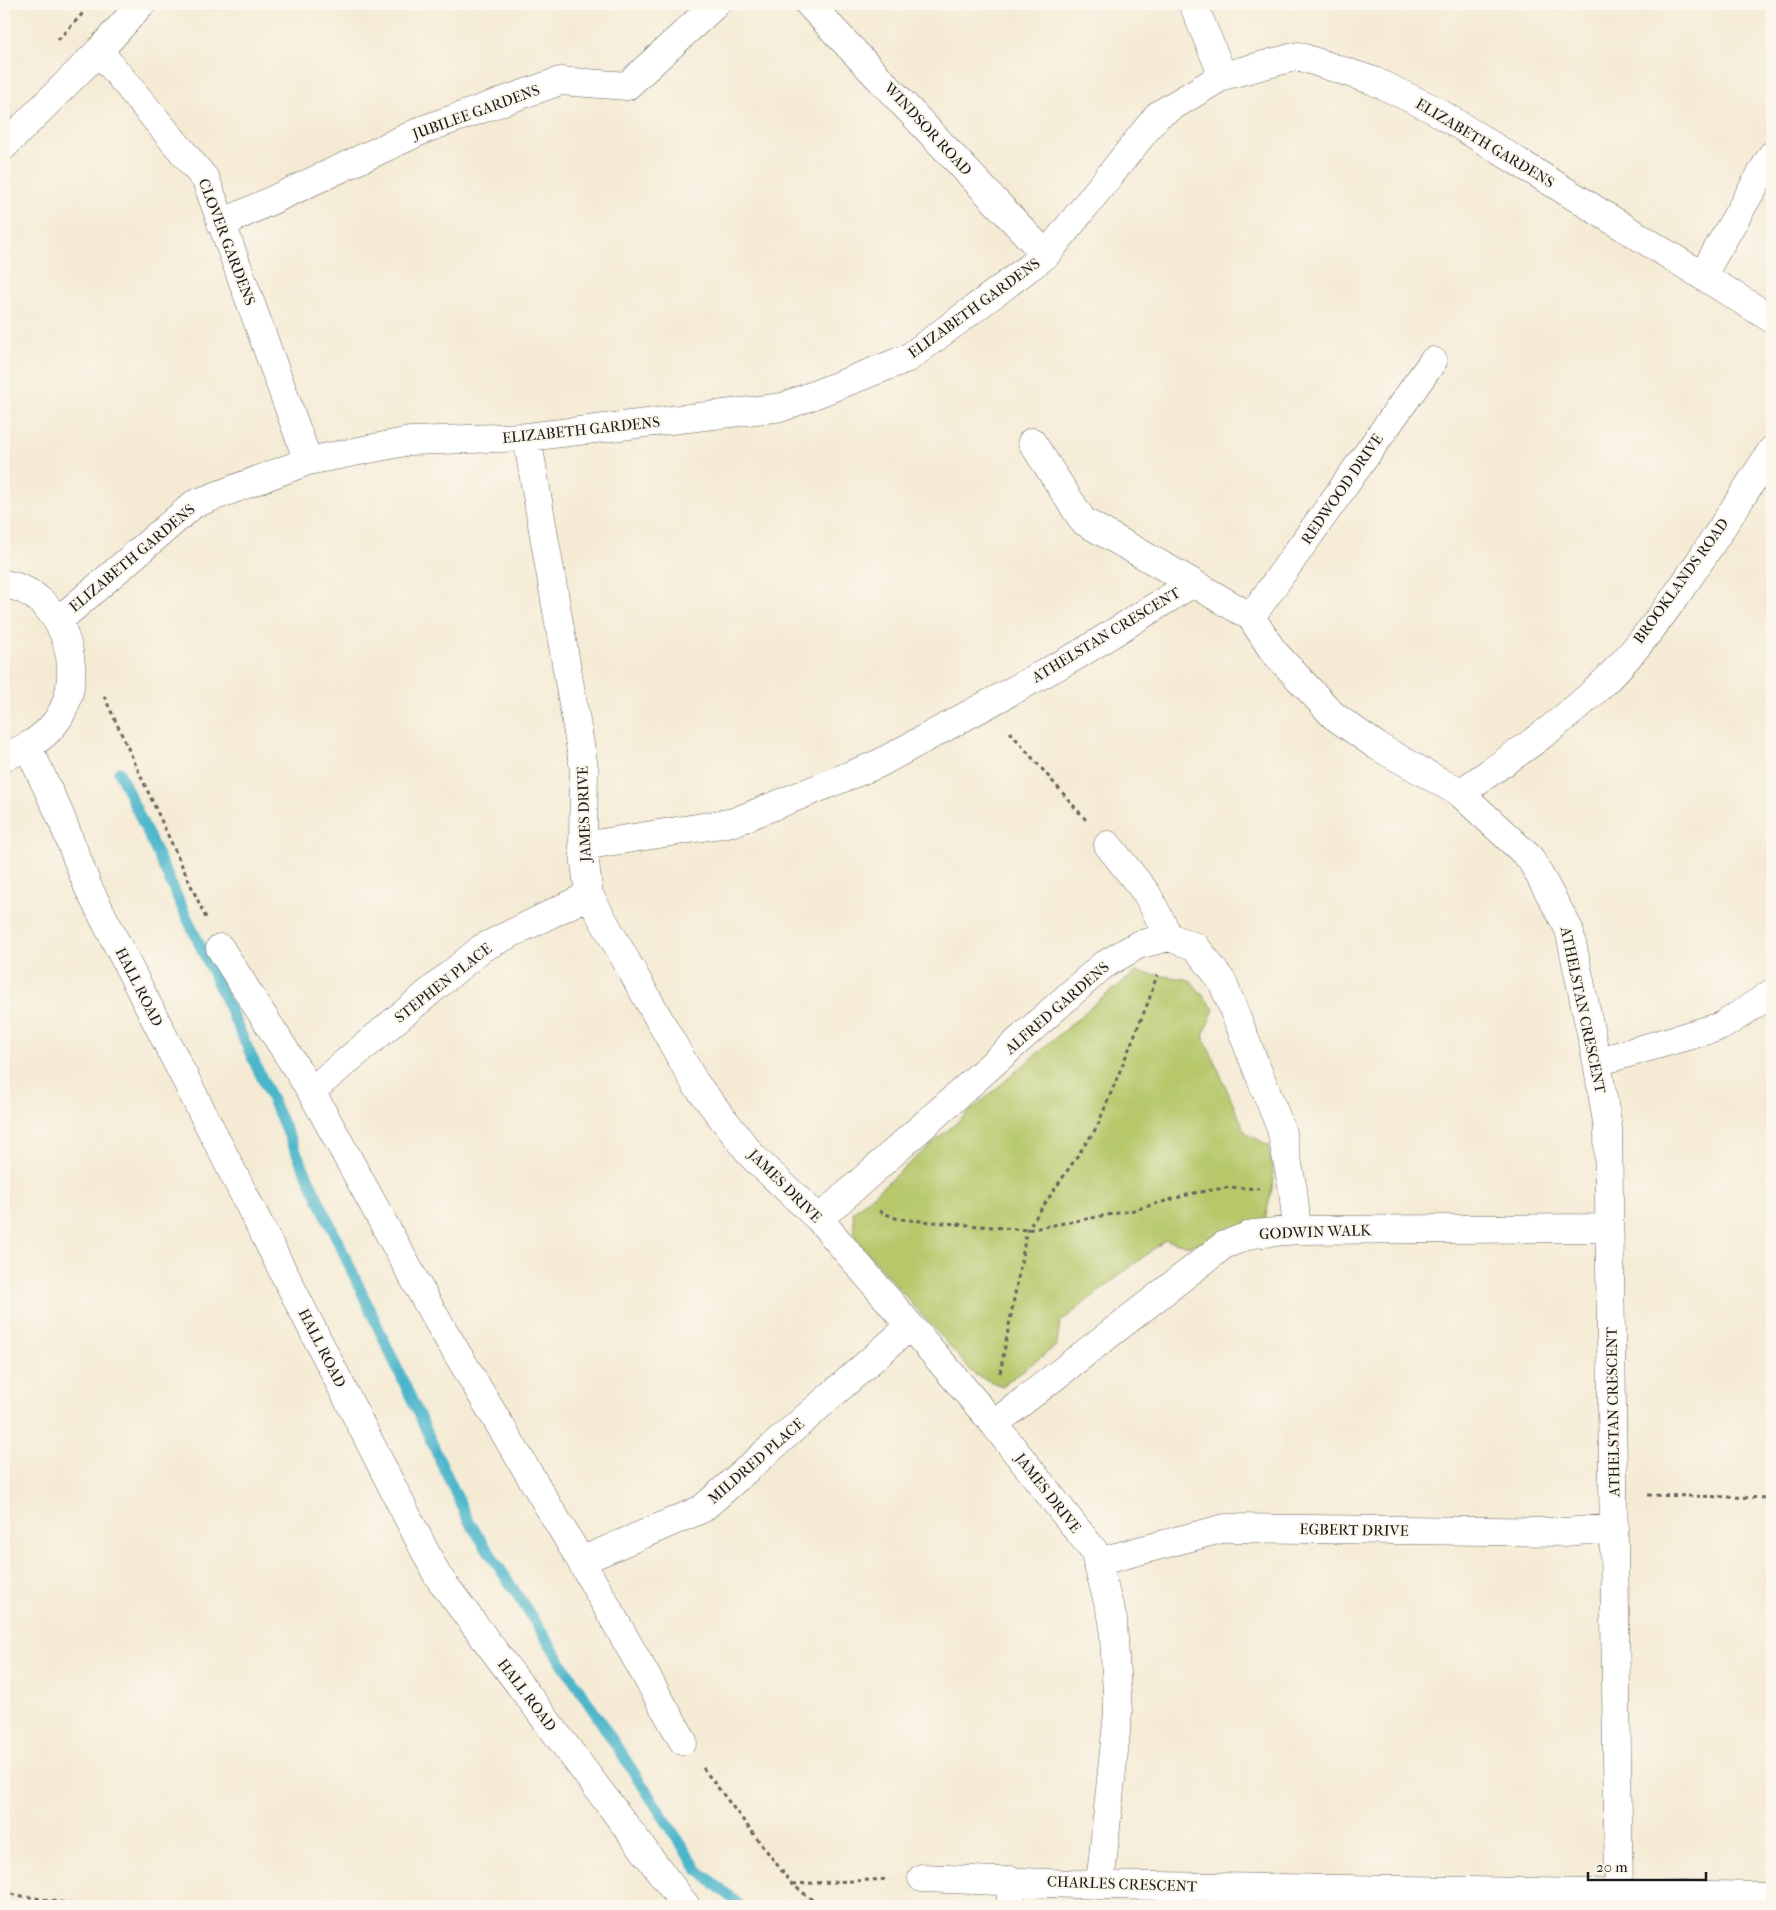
<svg xmlns="http://www.w3.org/2000/svg" width="1776" height="1910" font-family="'IM FELL French Canon',serif">
	<style>
		.green { fill: #b6c86b; stroke: #697244 }
		.lines { fill: none; stroke-linecap: round; stroke-linejoin: round }
		.stream { stroke: #4cb5ca; stroke-width: 11 }
		.minor-casing { stroke: #68645d; stroke-width: 29 }
		.path { stroke: #68645d; stroke-width: 3; stroke-dasharray: 4 4; stroke-linecap: butt }
		.minor { stroke: #fff; stroke-width: 28 }
		.labels { text-anchor: middle; stroke-width: 4; stroke-linejoin: round; paint-order: stroke }
		.street-label { font-size: 15px; fill: #1c1c1c; stroke: #fbf7ec }
	</style>
	<rect width="100%" height="100%" fill="#fbf7ec"/>
	<filter id="ink" filterUnits="userSpaceOnUse"><feTurbulence type="fractalNoise" baseFrequency=".02" numOctaves="2"/><feDisplacementMap in="SourceGraphic" scale="10" xChannelSelector="R" yChannelSelector="G"/><feConvolveMatrix kernelMatrix="1 2 1 2 8 2 1 2 1" color-interpolation-filters="sRGB"/></filter>
	<filter id="wash" filterUnits="userSpaceOnUse"><feTurbulence type="fractalNoise" baseFrequency=".0096" numOctaves="4" result="noise"/><feDisplacementMap in="SourceGraphic" scale="20" xChannelSelector="R" yChannelSelector="G"/><feGaussianBlur stdDeviation="1.12" result="paint"/><feColorMatrix in="noise" values="0 0 0 0 0 0 0 0 0 0 0 0 0 0 0 0 0 1.4 0 .05"/><feComposite in="paint" operator="in"/></filter>
	<g filter="url(#wash)">
		<rect width="100%" height="100%" fill="#f5ebd5"/>
		<!-- green -->
		<path class="green" d="M1136,972L1190,980L1214,1009L1203,1035L1246,1133L1268,1145L1274,1179L1265,1220L1190,1246L1165,1240L1060,1322L1057,1345L1002,1386L975,1375L855,1239L853,1212L1098,1001Z"/>
		<g class="lines">
			<!-- stream -->
			<path class="stream" d="M119,772L468,1520L698,1870L741,1906"/>
		</g>
	</g>
	<g filter="url(#ink)">
		<g class="lines">
			<!-- minor casing -->
			<g class="minor-casing">
				<path id="minor" d="M809,4L1046,255
					M1193,4L1223,76
					M99,51L206,180L308,461
					M4,146L99,51L141,4
					M221,224L425,129L560,81L627,86L716,4
					M1702,276L1772,155
					M527,437L584,768L583,846L589,895L695,1083L753,1157L819,1219L994,1424L1094,1551L1113,1620L1118,1713L1100,1885
					M1032,442L1083,521L1193,583
					M4,584C68,593 93,685 49,730C36,743 21,750 4,757
					M1251,617L1433,361
					M58,621L194,504L308,461L410,441L527,437L783,407L908,358L1046,255L1158,115L1223,76L1298,56L1374,81L1433,109L1772,319
					M28,747L60,815L88,887L437,1575L686,1906
					M1460,793C1509,759 1555,729 1598,688C1665,625 1721,527 1772,450
					M1108,845L1147,894L1169,937
					M583,846L734,822L878,764L1078,655L1193,583L1251,617L1273,651L1334,716L1377,746L1460,793L1530,858L1569,929L1597,1062L1608,1128L1619,1893
					M220,948L311,1091L430,1308L581,1561L683,1741
					M1597,1062L1722,1026L1772,993
					M311,1091L482,948L589,895
					M819,1219L1102,966L1138,945L1169,937L1196,947L1222,981L1281,1129L1293,1190L1297,1230
					M994,1424L1224,1245L1253,1234L1297,1230L1609,1228
					M581,1561L702,1509L910,1326
					M1097,1562L1225,1528L1564,1532L1615,1528
					M922,1878L1100,1885L1772,1896
					M1011,1880V1906"/>
			</g>
			<!-- path -->
			<path class="path" d="M58,40L84,12
				M104,696L206,918
				M1010,732L1086,820
				M879,1211L898,1219L1027,1230L1134,1210L1194,1193L1230,1187L1259,1189
				M1000,1373L1027,1230L1097,1127L1149,1000L1157,975
				M1648,1495L1772,1498
				M703,1768L792,1884L820,1906
				M793,1884L889,1879
				M4,1893L85,1906"/>
			<!-- minor -->
			<use href="#minor" class="minor"/>
		</g>
	</g>
	<g class="labels">
		<!-- street labels -->
		<g class="street-label">
			<text transform="translate(476 112) rotate(-20)" y="5">JUBILEE GARDENS</text>
			<text transform="translate(928 129) rotate(47)" y="5">WINDSOR ROAD</text>
			<text transform="translate(1485 143) rotate(31)" y="5">ELIZABETH GARDENS</text>
			<text transform="translate(227 242) rotate(69)" y="5">CLOVER GARDENS</text>
			<text transform="translate(974 308) rotate(-36)" y="5">ELIZABETH GARDENS</text>
			<text transform="translate(581 430) rotate(-6)" y="5">ELIZABETH GARDENS</text>
			<text transform="translate(1342 489) rotate(-55)" y="5">REDWOOD DRIVE</text>
			<text transform="translate(132 558) rotate(-40)" y="5">ELIZABETH GARDENS</text>
			<text transform="translate(1681 581) rotate(-54)" y="5">BROOKLANDS ROAD</text>
			<text transform="translate(1106 635) rotate(-31)" y="5">ATHELSTAN CRESCENT</text>
			<text transform="translate(584 814) rotate(-92)" y="5">JAMES DRIVE</text>
			<text transform="translate(443 983) rotate(-38)" y="5">STEPHEN PLACE</text>
			<text transform="translate(139 987) rotate(63)" y="5">HALL ROAD</text>
			<text transform="translate(1057 1008) rotate(-41)" y="5">ALFRED GARDENS</text>
			<text transform="translate(1583 1010) rotate(78)" y="5">ATHELSTAN CRESCENT</text>
			<text transform="translate(785 1186) rotate(45)" y="5">JAMES DRIVE</text>
			<text transform="translate(1315 1232) rotate(-2)" y="5">GODWIN WALK</text>
			<text transform="translate(322 1348) rotate(63)" y="5">HALL ROAD</text>
			<text transform="translate(1613 1412) rotate(-91)" y="5">ATHELSTAN CRESCENT</text>
			<text transform="translate(756 1461) rotate(-41)" y="5">MILDRED PLACE</text>
			<text transform="translate(1048 1493) rotate(52)" y="5">JAMES DRIVE</text>
			<text transform="translate(1354 1530) rotate(1)" y="5">EGBERT DRIVE</text>
			<text transform="translate(527 1695) rotate(53)" y="5">HALL ROAD</text>
			<text transform="translate(1122 1884) rotate(2)" y="5">CHARLES CRESCENT</text>
		</g>
	</g>
	<!-- margin -->
	<rect width="1776" height="1910" fill="none" stroke="#fbf7ec" stroke-width="20"/>
	<!-- scale -->
	<path d="M1588 1872v8h118v-8" fill="none" stroke="#1c1c1c" stroke-width="2.5"/>
	<text x="1596" y="1872" font-size="15" fill="#1c1c1c" stroke="#fbf7ec" stroke-width="4" paint-order="stroke">20 m</text>
</svg>
